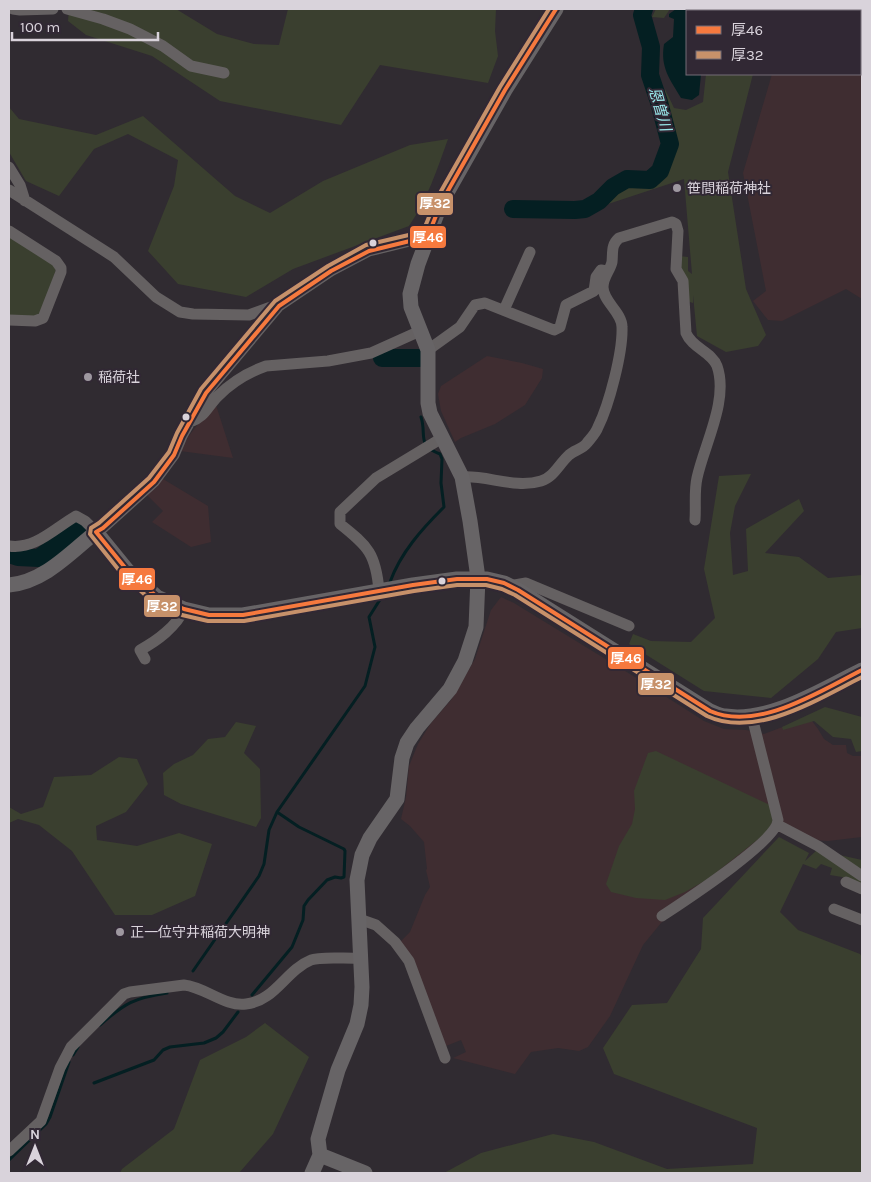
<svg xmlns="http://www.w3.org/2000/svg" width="871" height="1182" font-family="Karla,'Noto Sans JP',sans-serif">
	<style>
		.industrial { fill: #3f2d31 }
		.green { fill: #3a3f2f }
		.water { fill: #041f22 }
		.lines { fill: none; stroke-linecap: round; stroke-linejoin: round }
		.stream { stroke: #041f22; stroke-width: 3 }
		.river { stroke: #041f22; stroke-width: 18 }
		.street { stroke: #656162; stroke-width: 11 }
		.secondary { stroke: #676466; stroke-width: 15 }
		.bus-1-casing { stroke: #312834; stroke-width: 8 }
		.bus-2-casing { stroke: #312834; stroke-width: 8 }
		.bus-1 { stroke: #f6793e; stroke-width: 4 }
		.bus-2 { stroke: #c7916a; stroke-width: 4 }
		.poi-dot { fill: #9e98a0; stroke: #312834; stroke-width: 2 }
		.bus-dot { fill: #d9d3db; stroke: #312834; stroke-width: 2 }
		.labels { text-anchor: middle; stroke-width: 4; stroke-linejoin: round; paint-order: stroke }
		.poi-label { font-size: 14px; fill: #d9d3db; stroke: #312834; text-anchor: start }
		.water-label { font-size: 15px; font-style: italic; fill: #99e8eb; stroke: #312834 }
		.line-badge { stroke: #312834; stroke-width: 2 }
		.badge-label { font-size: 14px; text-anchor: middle; font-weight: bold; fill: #fff }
	</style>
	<rect width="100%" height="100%" fill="#302b31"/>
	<!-- industrial -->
	<path class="industrial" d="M755,9H862V55H860V11H755Z
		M860,70H862V299L846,289L782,321L768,320L753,301L766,291L743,173L772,74H860Z
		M487,356L522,363L543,369L542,378L525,405L495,424L461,438L455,442L441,411L438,394L441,386Z
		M215,402L233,458L180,451L188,437Z
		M163,479L208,506L211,542L191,547L152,522L163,511L147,495Z
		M501,597L514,603L643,682L704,721L724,729L746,730L764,734L809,717L818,729L824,739L833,745H846L847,753L853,756H862V837L828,841L796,839L784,833L778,832L661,923L643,945L610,1016L588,1047L579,1051L558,1048L531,1052L515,1074L453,1058L466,1052L461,1040L446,1046L400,942L410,932L425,895L430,887L426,870L427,869L424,842L410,826L401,819L406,797L409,766L418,744L431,723L451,700L475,659L491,610Z"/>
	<!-- green -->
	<path class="green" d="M69,9H176L217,34L254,44L279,45L288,9H496L495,31L498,56L488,83L380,65L341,125L220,101L152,56L86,35L68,21Z
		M656,9H670L664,18L652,17Z
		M706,74H753L728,172L746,289L766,335L758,346L726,352L697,336L693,295V303L687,301L679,270V256L688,257V271L692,274L684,179L599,207L592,200L666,161L669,134L664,106L665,89L674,108L686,110L703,102Z
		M9,107L19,119L96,135L143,116L235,196L270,213L323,181L410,145L448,139C437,170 427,200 409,226L293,269L246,297L178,284L148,251L174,186L178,160L128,134L94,149L59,196L26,181L9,152Z
		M9,236L57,266L41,317L9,318Z
		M751,474L735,506L730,533L733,575L748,571L746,529L799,499L804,511L765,553L799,557L828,578L862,575V628L836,632L818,659L771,698L704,691L629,644L633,634L651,641L691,642L715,618L704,569L719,476Z
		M825,707L862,717V751L856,752L851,739L833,737L814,721L783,730L782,727Z
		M236,722L256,726L244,753L260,769L261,818L256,827L181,804L164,795L163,773L174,764L193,755L208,739L225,737Z
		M656,751L770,805L773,821L766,833L708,879L685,892L665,900L636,898L611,892L606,884L619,846L632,824L635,809L634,791L648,753Z
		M119,757L137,759L148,784L126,812L96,826L97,840L137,846L179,833L212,844L195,896L152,915H115L72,851L39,825L18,819L9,823V807L21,814L43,807L54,777L91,775Z
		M779,837L809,853L805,861L817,850L862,860V887L842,877L830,875L832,868L821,864L816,869L803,864L780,912L798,930L860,954L862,957V1173H444L481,1153L553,1134L594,1142L667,1169L753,1164L757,1128L614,1074L603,1048L632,1005L667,1003L701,949L703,918Z
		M265,1023L309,1057L273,1134L239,1173H120L122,1169L174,1129L200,1060L246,1037Z"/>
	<!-- water -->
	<path class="water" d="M676,9H708V11H687V74H701L699,95L692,100L681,98C670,79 660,68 664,44L673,37L674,19L669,17V14Z"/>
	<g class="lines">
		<!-- stream -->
		<path class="stream" d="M390,582C401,552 422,529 444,507L441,483L442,459L440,454C416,445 427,435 421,417
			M193,971L259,876L264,864L269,830L277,812L365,686L375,647L369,617L381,598
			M252,995L292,947L303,920L304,906L308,900L327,880L335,877L341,878L344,877L345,851L344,849L299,827L277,812
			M100,1025C125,1003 134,998 167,993
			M73,1055L78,1047
			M94,1083L154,1060L163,1050L170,1047L204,1043L216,1038L223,1032L238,1012
			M9,1160L46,1124L50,1117L69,1062"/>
		<!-- river -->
		<path class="river" d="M513,209L575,210L585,209L599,201L613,187L627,179L650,180L660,171L670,144L659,102L650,75L651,47L642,15L644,9
			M382,358H420
			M9,554L18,557L39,558L79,528"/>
		<!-- street -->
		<path class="street" d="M13,9L20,10L53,9
			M67,9L103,19L130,29L163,46L191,66L224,73
			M9,167L20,185L25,201
			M9,190L114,257L156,297L180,312L193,314L249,315L271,307L279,306
			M9,231L56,261L61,268V272L43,318L35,321L9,320
			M504,310L530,252
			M428,350L460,327L475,305L485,303L554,330L560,327L566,305L594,291L596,277L601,270L607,271
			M190,422C205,417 207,407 218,396C232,382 249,372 266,366L328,361L371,353L420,331
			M462,477C487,475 515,489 541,481C554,477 559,464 569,455C574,450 583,449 587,443C591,438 596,433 598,427C609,405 623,352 622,327C622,312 603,302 603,287C603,277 610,271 612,262C613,252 611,245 619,238L672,222L676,224L678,231L676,269L683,281L686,333C692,348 712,352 717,366C729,400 704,445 697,478C694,491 696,506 695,520
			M9,546C35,550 55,528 76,516L85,521L96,532L103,528L154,482L174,455L182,436L206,393L279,306L331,271L369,251L414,240L426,241
			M509,586L526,583L629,626
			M379,591C376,554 368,546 340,524V512L376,478L442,438
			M145,659L140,650C157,641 177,626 184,609
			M778,825L818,846L862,876
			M846,882L862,889
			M834,909L862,920
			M662,916C683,902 777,841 778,820L752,717
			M359,919L376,925L395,942L409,961L445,1058
			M9,1151L41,1121L60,1068L71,1047L124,994L130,992L184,985C205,987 225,1007 246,1004C275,1001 286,970 311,960C320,956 349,959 361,958"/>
		<!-- secondary -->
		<path class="secondary" d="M9,585C44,582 70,553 96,532L127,570L157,597L184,609L209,615H243L413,585L457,579H487L504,583L518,590L710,711C715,713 720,716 725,716C770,723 823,689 862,670
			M320,1155L365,1173
			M312,1173L320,1155L318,1139L338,1070L357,1024L361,1005L362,987L357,880L362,855L370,838L397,799L402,758L407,743L417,728L450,689L465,661L476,627L478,578L470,521L462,477L430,413L428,403V350L411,307L410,294L418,264L441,203L505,90L556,9"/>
		<!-- bus-1 casing -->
		<g class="bus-1-casing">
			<path id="bus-1" d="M556,9L505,90L441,203L426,241L414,240L369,251L331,271L279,306L206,393L182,436L174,455L154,482L103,528L96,532L127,570L157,597L184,609L209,615H243L413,585L457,579H487L504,583L518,590L710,711C758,732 820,691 862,670"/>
		</g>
		<!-- bus-2 casing -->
		<g class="bus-2-casing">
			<path id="bus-2" d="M549,9L500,87L436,200L422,234H413L366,245L328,266L275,301L201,389L177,433L169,452L149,478L99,523L91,528L90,534L122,574L153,602L182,615L208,621H244L414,591L457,585H486L502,589L515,595L707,716C756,739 818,699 862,677"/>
		</g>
		<!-- bus-1 -->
		<use href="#bus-1" class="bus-1"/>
		<!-- bus-2 -->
		<use href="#bus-2" class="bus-2"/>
	</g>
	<!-- markers -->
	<g class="poi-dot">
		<circle cx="677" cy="188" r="5"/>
		<circle cx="88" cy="377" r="5"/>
		<circle cx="120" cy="932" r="5"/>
	</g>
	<g class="bus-dot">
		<circle cx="373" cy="243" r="4.5"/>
		<circle cx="186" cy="417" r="4.5"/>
		<circle cx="442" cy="581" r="4.5"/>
	</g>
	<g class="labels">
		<!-- poi labels -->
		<g class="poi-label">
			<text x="687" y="193">笹間稲荷神社</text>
			<text x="98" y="382">稲荷社</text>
			<text x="130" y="937">正一位守井稲荷大明神</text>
		</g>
		<!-- water labels -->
		<g class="water-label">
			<text transform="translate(660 109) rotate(74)" y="5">恩曽川</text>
		</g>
	</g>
	<g class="line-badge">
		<rect x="416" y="192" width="38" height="24" rx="5" fill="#c7916a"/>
		<rect x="409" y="225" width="38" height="24" rx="5" fill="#f6793e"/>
		<rect x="118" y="567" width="38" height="24" rx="5" fill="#f6793e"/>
		<rect x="143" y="594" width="38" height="24" rx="5" fill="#c7916a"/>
		<rect x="607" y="646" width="38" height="24" rx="5" fill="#f6793e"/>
		<rect x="637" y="672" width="38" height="24" rx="5" fill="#c7916a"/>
	</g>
	<g class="badge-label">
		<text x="435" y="208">厚32</text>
		<text x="428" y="242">厚46</text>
		<text x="137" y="584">厚46</text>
		<text x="162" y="611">厚32</text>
		<text x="626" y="663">厚46</text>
		<text x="656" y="689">厚32</text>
	</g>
	<!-- border -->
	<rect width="871" height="1182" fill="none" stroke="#d9d3db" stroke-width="20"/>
	<!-- legend -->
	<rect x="686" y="10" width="175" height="65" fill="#312834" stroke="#746c77"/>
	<rect x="696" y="26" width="25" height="8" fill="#f6793e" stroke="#746c77"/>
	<text x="731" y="35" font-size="15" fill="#d9d3db">厚46</text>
	<rect x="696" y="51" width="25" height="8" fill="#c7916a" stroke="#746c77"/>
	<text x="731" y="60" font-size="15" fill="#d9d3db">厚32</text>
	<!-- north arrow -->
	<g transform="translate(35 1147)" stroke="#312834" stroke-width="4" paint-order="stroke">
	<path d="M0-4L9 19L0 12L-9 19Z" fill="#d9d3db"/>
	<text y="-8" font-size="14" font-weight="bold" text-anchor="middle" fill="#d9d3db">N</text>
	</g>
	<!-- scale -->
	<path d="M12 32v8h146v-8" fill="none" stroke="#d9d3db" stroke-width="2.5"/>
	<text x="20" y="32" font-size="15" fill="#d9d3db" stroke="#312834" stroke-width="4" paint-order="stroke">100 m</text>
</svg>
